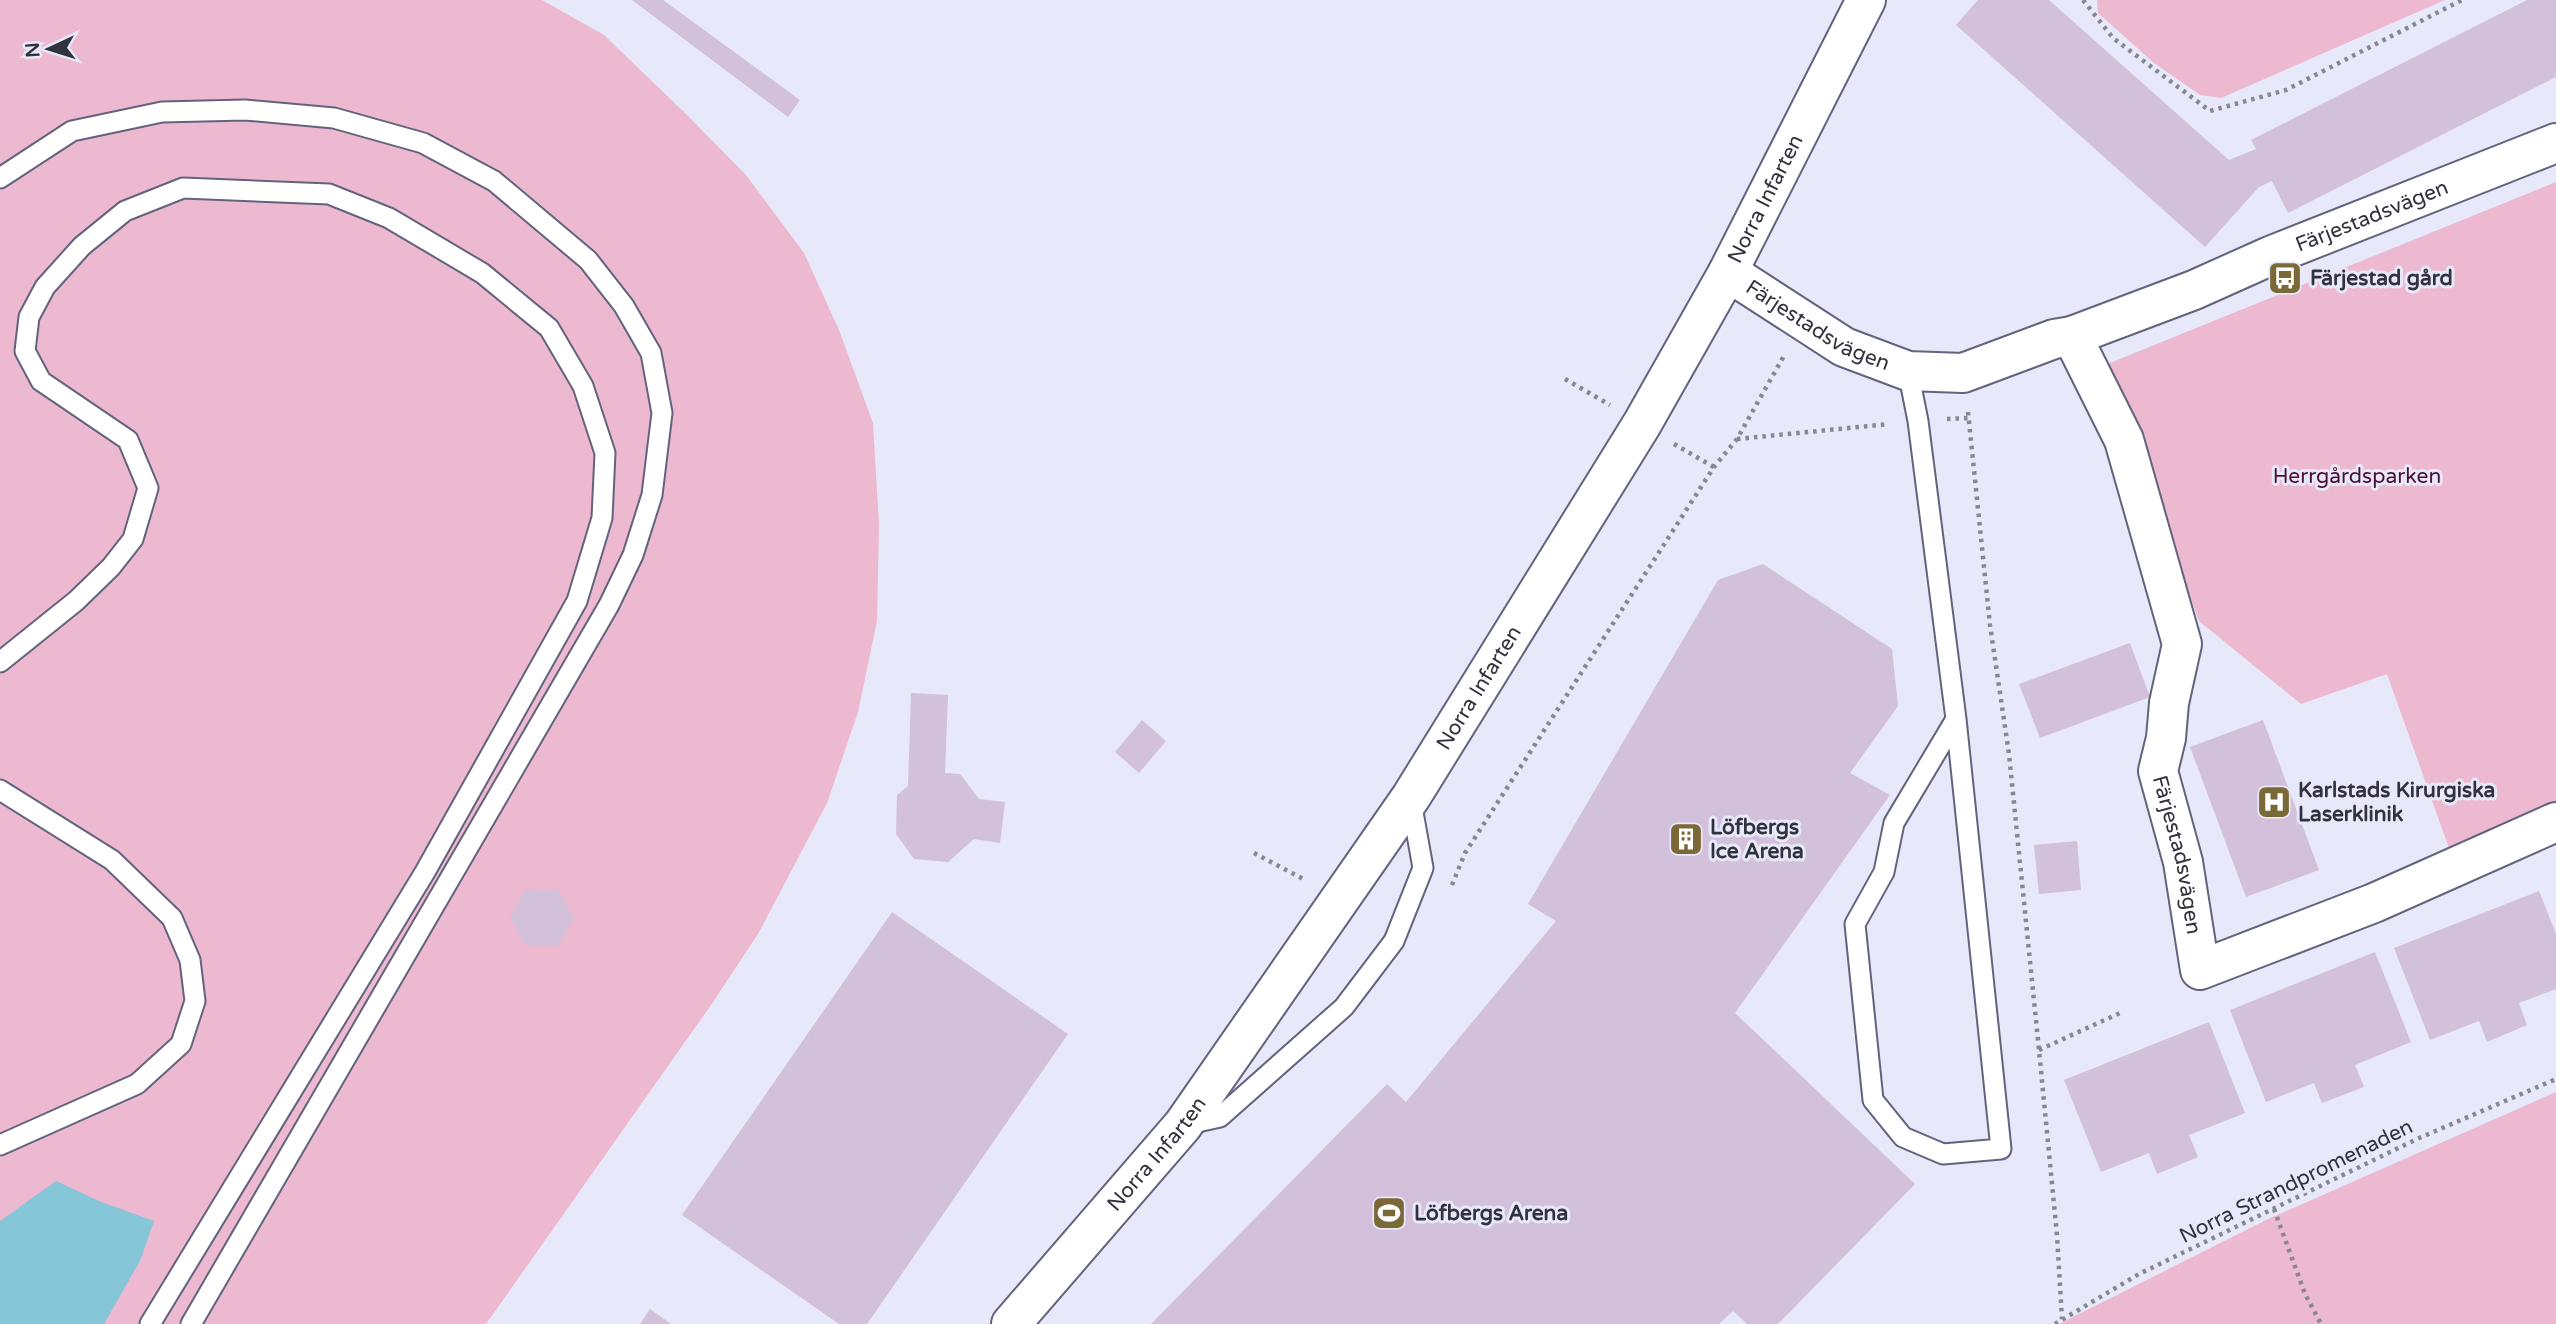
<svg xmlns="http://www.w3.org/2000/svg" width="2556" height="1324" font-family="'Varela Round',sans-serif">
	<style>
		.green { fill: #edb9d0 }
		.water { fill: #85c6d8 }
		.building { fill: #d3c0da }
		.lines { fill: none; stroke-linecap: round; stroke-linejoin: round }
		.service-casing { stroke: #62637d; stroke-width: 23 }
		.minor-casing { stroke: #62637d; stroke-width: 42 }
		.tertiary-casing { stroke: #62637d; stroke-width: 42 }
		.path { stroke: #868795; stroke-width: 4.5; stroke-dasharray: 3.5 5; stroke-linecap: butt }
		.service { stroke: #fff; stroke-width: 19 }
		.minor { stroke: #fff; stroke-width: 38 }
		.tertiary { stroke: #fff; stroke-width: 38 }
		.labels { text-anchor: middle; stroke-width: 6; stroke-linejoin: round; paint-order: stroke }
		.street-label { font-size: 21px; fill: #31323d; stroke: #e7e8fa }
		.poi-label { font-size: 21px; font-weight: bold; fill: #31323d; stroke: #e7e8fa; text-anchor: start }
		.park-label { font-size: 21px; fill: #4d0e32; stroke: #e7e8fa }
	</style>
	<rect width="100%" height="100%" fill="#e7e8fa"/>
	<!-- green -->
	<path class="green" d="M0,0H542L604,35L686,114L746,175L804,253L839,330L873,423L879,525L877,621L858,712L827,803L758,934L711,1005L486,1324H0Z
		M2097,0H2445L2221,98L2200,95L2154,63L2098,13Z
		M2556,182V806L2450,851L2387,674L2301,704L2199,621L2105,365Z
		M2556,1092V1324H2059L2266,1220Z"/>
	<!-- water -->
	<path class="water" d="M56,1181L99,1201L154,1221L140,1261L104,1324H0V1221Z"/>
	<!-- building -->
	<path class="building" d="M632,0H663L800,100L788,117Z
		M1978,0H2049L2229,160L2256,149L2251,140L2527,0H2556V77L2288,213L2272,181L2259,187L2205,247L1956,25Z
		M1763,564L1892,649L1898,706L1850,773L1890,795L1735,1013L1915,1184L1778,1324H1747L1733,1311L1719,1324H1151L1387,1084L1406,1102L1556,921L1528,904L1718,580Z
		M2130,643L2150,697L2040,738L2019,684Z
		M911,693L948,695L945,773L960,774L979,799L1005,802L1000,843L974,839L948,862L914,859L896,834L897,795L908,786Z
		M1142,720L1166,741L1139,773L1115,752Z
		M2263,720L2319,870L2246,897L2190,747Z
		M2077,841L2081,890L2039,894L2034,845Z
		M526,889L559,890L574,918L558,946L525,945L510,917Z
		M2539,891L2556,934V989L2519,1003L2527,1025L2487,1042L2479,1021L2430,1040L2394,948Z
		M892,912L1068,1034L867,1324H839L682,1215Z
		M2375,952L2411,1042L2355,1065L2364,1087L2322,1103L2314,1083L2266,1102L2230,1010Z
		M2209,1022L2245,1113L2189,1135L2198,1157L2157,1174L2149,1153L2101,1172L2064,1080Z
		M650,1309L671,1324H640Z"/>
	<g class="lines">
		<!-- service casing -->
		<g class="service-casing">
			<path id="service" d="M0,178L72,131L162,112L245,110L334,118L423,143L494,181L588,260L624,306L651,353L662,413L652,495L633,555L609,605L191,1324
				M1908,371L1918,421L1956,719L1894,823L1884,872L1855,924L1873,1100L1903,1137L1943,1154L2001,1149L1956,719
				M0,662L76,601L111,567L133,539L148,488L128,440L41,381L25,351L29,317L45,287L82,246L125,211L183,188L329,194L389,218L482,273L549,328L583,386L605,453L602,518L577,601L425,872L150,1324
				M0,790L112,860L172,918L190,960L195,1001L181,1044L137,1084L0,1145
				M1184,1125L1220,1117L1344,1007L1394,941L1423,868L1411,801"/>
		</g>
		<!-- minor casing -->
		<g class="minor-casing">
			<g id="minor">
				<path id="s1" d="M1728,272L1844,347L1908,371L1963,373L2054,339L2072,336L2194,290L2270,256L2556,143"/>
				<path id="s2" d="M2072,336L2124,440L2182,644L2169,703L2166,738L2158,771L2183,862L2200,970L2374,903L2556,822"/>
			</g>
		</g>
		<!-- tertiary casing -->
		<g class="tertiary-casing">
			<g id="tertiary">
				<path id="s3" d="M1011,1324L1183,1125L1411,797L1642,424L1728,272L1866,0"/>
			</g>
		</g>
		<!-- path -->
		<path class="path" d="M2083,0L2113,38L2210,111L2286,90L2462,0
			M1565,379L1610,405
			M1968,412L1990,625L2009,754L2039,1050L2057,1235L2062,1319
			M1947,419L1969,418
			M1737,439L1889,424
			M1674,444L1714,467
			M1254,853L1305,880
			M1452,885L1465,853L1714,467L1737,439L1785,354
			M2039,1050L2120,1013
			M2274,1209L2305,1294L2321,1324
			M2055,1324L2139,1274L2417,1139L2556,1079"/>
		<!-- service -->
		<use href="#service" class="service"/>
		<!-- minor -->
		<use href="#minor" class="minor"/>
		<!-- tertiary -->
		<use href="#tertiary" class="tertiary"/>
	</g>
	<!-- icons -->
	<defs>
		<g id="bus-square" transform="scale(1.75)"><rect x="-9" y="-9" width="18" height="18" rx="4" fill="#7a6836" stroke="#e7e8fa"/><path d="M-5-6H5V4H4V6H2V4H-2V6H-4V4H-5ZM-3.5-4V0h7V-4ZM-3.5 1.2v1.5H-2V1.2ZM2 1.2v1.5H3.5V1.2Z" fill="#fff"/></g>
		<g id="hospital-square" transform="scale(1.75)"><rect x="-9" y="-9" width="18" height="18" rx="4" fill="#7a6836" stroke="#e7e8fa"/><path d="M-5-5h3v3.5h4V-5h3V5h-3V1.5h-4V5h-3Z" fill="#fff"/></g>
		<g id="building-square" transform="scale(1.75)"><rect x="-9" y="-9" width="18" height="18" rx="4" fill="#7a6836" stroke="#e7e8fa"/><path d="M-4-6H4V6H1V3H-1V6H-4ZM-2.5-4.3h1.7v1.8h-1.7ZM.8-4.3h1.7v1.8H.8ZM-2.5-1h1.7V.8h-1.7ZM.8-1h1.7V.8H.8Z" fill="#fff"/></g>
		<g id="stadium-square" transform="scale(1.75)"><rect x="-9" y="-9" width="18" height="18" rx="4" fill="#7a6836" stroke="#e7e8fa"/><path d="M0-5a6.5 5 0 1 0 0 10a6.5 5 0 1 0 0-10ZM-3.5-1.8h7v3.6h-7Z" fill="#fff"/></g>
	</defs>
	<g fill-rule="evenodd">
		<use href="#bus-square" x="2285" y="278"/>
		<use href="#hospital-square" x="2274" y="802"/>
		<use href="#building-square" x="1686" y="839"/>
		<use href="#stadium-square" x="1389" y="1213"/>
	</g>
	<g class="labels">
		<!-- street labels -->
		<g class="street-label">
			<text dy="7" stroke="none"><textPath href="#s3" startOffset="1358">Norra Infarten</textPath></text>
			<text dy="7" stroke="none"><textPath href="#s1" startOffset="700">Färjestadsvägen</textPath></text>
			<text dy="7" stroke="none"><textPath href="#s1" startOffset="105">Färjestadsvägen</textPath></text>
			<text dy="7" stroke="none"><textPath href="#s3" startOffset="791">Norra Infarten</textPath></text>
			<text dy="7" stroke="none"><textPath href="#s2" startOffset="544">Färjestadsvägen</textPath></text>
			<text dy="7" stroke="none"><textPath href="#s3" startOffset="224">Norra Infarten</textPath></text>
			<text transform="translate(2296 1181) rotate(-26)" y="7">Norra Strandpromenaden</text>
		</g>
		<!-- poi labels -->
		<g class="poi-label">
			<text x="2310" y="285">Färjestad gård</text>
			<text x="2298" y="797">Karlstads Kirurgiska<tspan x="2298" dy="24">Laserklinik</tspan></text>
			<text x="1710" y="834">Löfbergs<tspan x="1710" dy="24">Ice Arena</tspan></text>
			<text x="1414" y="1220">Löfbergs Arena</text>
		</g>
		<!-- park labels -->
		<g class="park-label">
			<text x="2357" y="483">Herrgårdsparken</text>
		</g>
	</g>
	<!-- north arrow -->
	<g transform="translate(49 49) rotate(266)" stroke="#e7e8fa" stroke-width="5" paint-order="stroke">
	<path d="M0-5L12 26L0 18L-12 26Z" fill="#31323d"/>
	<text y="-10" font-size="19" font-weight="bold" text-anchor="middle" fill="#31323d">N</text>
	</g>
</svg>
